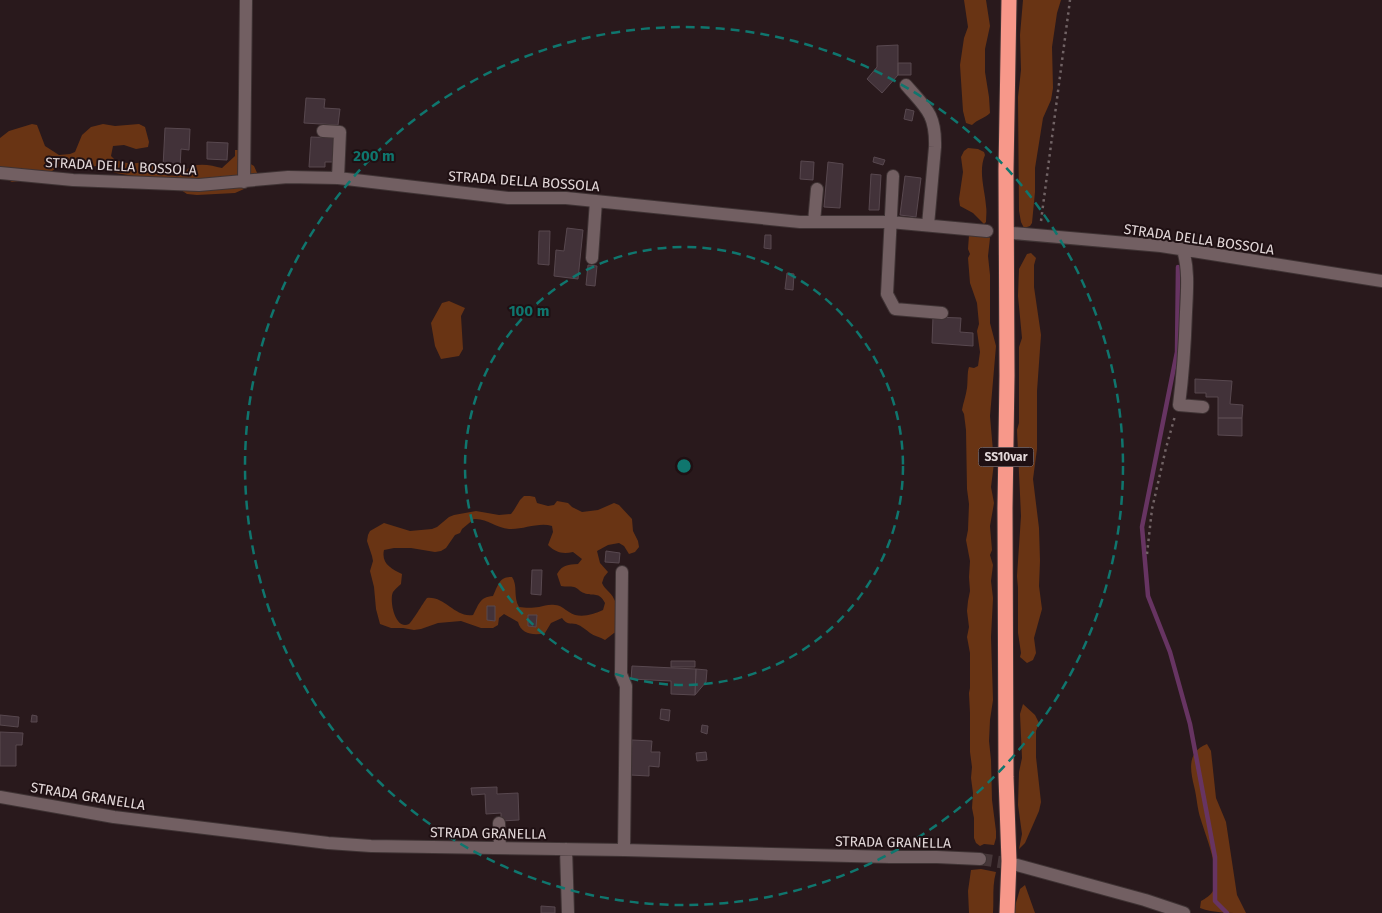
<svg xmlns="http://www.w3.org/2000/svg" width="1382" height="913" font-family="'Fira Sans',sans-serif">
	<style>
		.green { fill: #693414; fill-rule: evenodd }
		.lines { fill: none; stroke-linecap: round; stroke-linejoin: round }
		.stream { stroke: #673462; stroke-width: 4.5 }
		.building { fill: #423239; stroke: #58484f }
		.minor-tunnel { stroke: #453638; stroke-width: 12; stroke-dasharray: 12 6; stroke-linecap: butt }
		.minor-casing { stroke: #3f3334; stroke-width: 14 }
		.highway-casing { stroke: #3f3334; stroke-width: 17 }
		.path { stroke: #716365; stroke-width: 2.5; stroke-dasharray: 2.5 4; stroke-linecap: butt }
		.minor { stroke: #725f62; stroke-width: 12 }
		.highway { stroke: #f7988a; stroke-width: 15 }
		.ring { fill: none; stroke: #0f766e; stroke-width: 2.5; stroke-dasharray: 9 6 }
		.labels { text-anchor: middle; stroke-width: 4; stroke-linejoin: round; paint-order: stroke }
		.shield { fill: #1f1013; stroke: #a89b9d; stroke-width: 1 }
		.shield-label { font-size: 12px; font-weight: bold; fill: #e2d7d8 }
		.street-label { font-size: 14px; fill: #e2d7d8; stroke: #1f1013 }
		.centre { fill: #0f766e; stroke: #1f1013; stroke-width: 2.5 }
		.ring-label { font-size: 15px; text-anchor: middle; font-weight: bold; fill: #0f766e; stroke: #1f1013; stroke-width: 4; stroke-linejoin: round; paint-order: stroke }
	</style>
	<rect width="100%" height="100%" fill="#29191c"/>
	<!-- green -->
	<path class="green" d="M964,0H986L990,26L985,49V72L989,97L990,113C985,118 978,119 972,125L966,123L963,111L960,65L964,38L968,27Z
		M1023,0H1061L1057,13L1052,47L1053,88L1051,100L1043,118L1035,168V192L1032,223L1030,226L1024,228L1021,222L1019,211L1018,97L1021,70L1020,35Z
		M32,124L37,125L45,146L59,155L70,154L75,152L82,135L91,127L103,124L115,126L139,124L145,127L149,142L148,147L136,149L124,145L113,146L111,156L115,160L131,164L143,162L153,165L160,174C167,175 177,178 184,173C187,170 189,167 193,166C203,163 213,166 222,168L235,156V150H240L244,160L254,166L258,175L253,185L235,193L197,195L187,194L169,182L116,173L96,166L80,169L69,166L58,167L49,173L34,179L12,182L2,177L0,173V138L9,131Z
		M968,148L978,149L984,152L985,155C978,171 985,190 986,206C987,212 986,217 986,222L984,224L973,213L960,206L959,199L963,172L961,157L964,151Z
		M969,235L988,236L990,238L988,256L990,275V323L996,346L990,416L994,463L991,487L994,503L990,526L992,550L990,555L993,565L991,581L993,598L991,637L993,700L990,720L989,741L991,760L992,800L996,831V838L994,845L984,844L980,846L976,843L974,838V818L972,808L973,793L971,778L972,767L970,752V713L969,693L970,688V653L967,637L969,627L967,611L968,601L970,591L969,577L970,561L966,540L968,530L969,504L967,489L966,430L964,414L962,410C963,403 966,396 967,388C968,381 967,373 969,367L974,368L978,366L980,352L977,331L979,324L977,303L970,283L968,258L970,254L968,249Z
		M1031,253L1036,258L1034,265V287L1041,335L1037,391V449L1033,479L1039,528L1040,561L1039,586L1042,609L1034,638L1036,653L1033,660L1027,663L1020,657L1021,653L1018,633V588L1017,576L1021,516L1017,430L1019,423V347L1022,338L1018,296L1019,269L1027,254Z
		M449,301L465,308L461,316L463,349L459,356L441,359L435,346L431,323L442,303Z
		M524,496H530L535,497L537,503L548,506L554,505L557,501L568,503L572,507L582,512L598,510L614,503L619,505L632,519L633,531L638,541L639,547L635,552L629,554L624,546L619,543L608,545L597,551L600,563L608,572L604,577L602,583C605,590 611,592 614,599C619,607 619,622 620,631L614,633L605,640C600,637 594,636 590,633C586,630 582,626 576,624C570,623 567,625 562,618L551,623L545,633C534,636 521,634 518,622L504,614L499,618L498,625L493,628H481L461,621L438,623L421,629L414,630L403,628H391L380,624L376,609L374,587L370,571L373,561L372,556L367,541L368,535L370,531L384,523L410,531L432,529L437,527L449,517L454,515L476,511L499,515L511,514L514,510L520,500ZM474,519C487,518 496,528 509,529C523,530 538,522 552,526L553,532L548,545C556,553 563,554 573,552L582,559L578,564C568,565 563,564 557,574L561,586C566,587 570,586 574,587C578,588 580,592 584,593C594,597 599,591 605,603L603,610C592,615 579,619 569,612C564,609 561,605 555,605C549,604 544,606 539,607C533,608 525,608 519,607C513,597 518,585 512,577C499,576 498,586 493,596C479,597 479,605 473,615C455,618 445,596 427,598C423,603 412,622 409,624C395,631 389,600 393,592C395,589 398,587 401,584L402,574C391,569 381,563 384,550L394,548H411L435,552L441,551L446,548L455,535L460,533L462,529Z
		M1023,704L1035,715L1039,723L1036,731V757L1041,802L1039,811L1025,843L1019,849L1022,834L1018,805L1019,772L1022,758L1020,714Z
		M1207,744L1211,751L1216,798L1226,822L1237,895L1246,913C1231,913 1213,913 1200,908L1201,901C1206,898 1210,896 1213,891C1222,875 1206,837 1201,820C1197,809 1197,797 1194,786C1190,769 1187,752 1207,744Z
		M981,869L996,872C992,886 994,899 993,913H969L968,891L971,870Z
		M1025,885L1035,913H1013L1020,889Z"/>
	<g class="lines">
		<!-- stream -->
		<path class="stream" d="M1178,267L1177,352L1142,527L1148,596L1170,652L1190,724L1215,857V901L1227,913"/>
	</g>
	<!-- building -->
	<path class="building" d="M898,45V75L882,93L867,79L877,67V46Z
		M898,63H911V75H898Z
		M306,98L325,99L324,108L340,109L338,125L304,123Z
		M906,109L914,111L912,121L904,119Z
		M165,128L190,129L189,150L181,149L180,168L163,167Z
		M311,137L337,138L336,162H325V167H309Z
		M207,142L228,143L227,160L207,159Z
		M874,157L885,160L883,165L873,162Z
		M801,161L814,162L813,180L800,179Z
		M828,162L843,164L840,208L824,207Z
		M871,174L881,175L879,210H869Z
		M905,176L921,178L916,217L900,215Z
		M567,228L583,230L578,279L554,276L556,250L564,251Z
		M539,231H550L549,265L538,264Z
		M765,235H771V249L764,248Z
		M588,265L597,266L595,286L586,285Z
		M787,273L794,274L793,290L785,289Z
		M933,317L961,318L960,332L973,333V346L932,343Z
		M1195,379L1232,381L1230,404L1243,405L1242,418H1218V397H1206V393H1195Z
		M1218,418H1242V436L1218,435Z
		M606,551L620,553L619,563L605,562Z
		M532,570H542L541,595L531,594Z
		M487,606H495V621L487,620Z
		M528,615H537L536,627L528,626Z
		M671,661H695V667H671Z
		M632,666L696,669L695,695L671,694V681L631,679Z
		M696,669L707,670L706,682L695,695Z
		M661,709L670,710L669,721L660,719Z
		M0,715L19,717L18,727L0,725Z
		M32,715L37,716V722H31Z
		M702,725L708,726L707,734L701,732Z
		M0,732L23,733L22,745H16V766H0Z
		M632,740L652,741L651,752H660L659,767L649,766V776L630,775Z
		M706,752L707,760L697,761L696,753Z
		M497,787V794L518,793L519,820L501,821V813L486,814L485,794L472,795L471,788Z
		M541,906L555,907V913H541Z"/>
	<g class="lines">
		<!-- minor-tunnel -->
		<path class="minor-tunnel" d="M980,859L1013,864"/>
		<!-- minor casing -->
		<g class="minor-casing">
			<path id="minor" d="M906,85C926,108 936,114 935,147L928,225
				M323,131L340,132L338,178
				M0,173L73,180L199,185L288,177L338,178L508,198H566L800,222H890L987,231
				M893,176L887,294L895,309L942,313
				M244,182L246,0
				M814,222L817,189
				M1012,233L1161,246L1382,281
				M1183,250C1189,270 1187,291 1186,312C1185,343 1183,374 1179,405L1203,407
				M592,258L596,201
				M622,572L621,674L626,686L624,850
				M0,797L114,817L328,843L371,846L624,850L890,857H937L980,859
				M499,823L500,848
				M566,849L568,913
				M1013,864L1145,900L1184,913"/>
		</g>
		<!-- highway casing -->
		<g class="highway-casing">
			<path id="highway" d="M1007,913L1009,861L1006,777L1005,508L1007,375L1006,170L1009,0"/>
		</g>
		<!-- path -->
		<path class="path" d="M1041,221L1070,0
			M1147,554L1152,509L1166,448L1175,416"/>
		<!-- minor -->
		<use href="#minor" class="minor"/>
		<!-- highway -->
		<use href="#highway" class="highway"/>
	</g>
	<!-- distance rings -->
	<g class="ring">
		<circle cx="684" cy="466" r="219"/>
		<circle cx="684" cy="466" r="439"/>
	</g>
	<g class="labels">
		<!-- shield labels -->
		<rect class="shield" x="978.5" y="447.5" width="55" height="19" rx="4"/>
		<g class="shield-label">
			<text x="1006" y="461">SS10var</text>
		</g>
		<!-- street labels -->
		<g class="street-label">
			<text transform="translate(121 166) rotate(3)" y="5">STRADA DELLA BOSSOLA</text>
			<text transform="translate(524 181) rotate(4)" y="5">STRADA DELLA BOSSOLA</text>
			<text transform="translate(1199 239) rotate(8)" y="5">STRADA DELLA BOSSOLA</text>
			<text transform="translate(88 796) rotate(9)" y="5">STRADA GRANELLA</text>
			<text transform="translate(488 833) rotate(1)" y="5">STRADA GRANELLA</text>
			<text transform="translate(893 842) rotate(1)" y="5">STRADA GRANELLA</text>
		</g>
	</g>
	<circle cx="684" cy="466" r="8" class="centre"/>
	<g class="ring-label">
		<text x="374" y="161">200 m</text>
		<text x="529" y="316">100 m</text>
	</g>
</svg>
